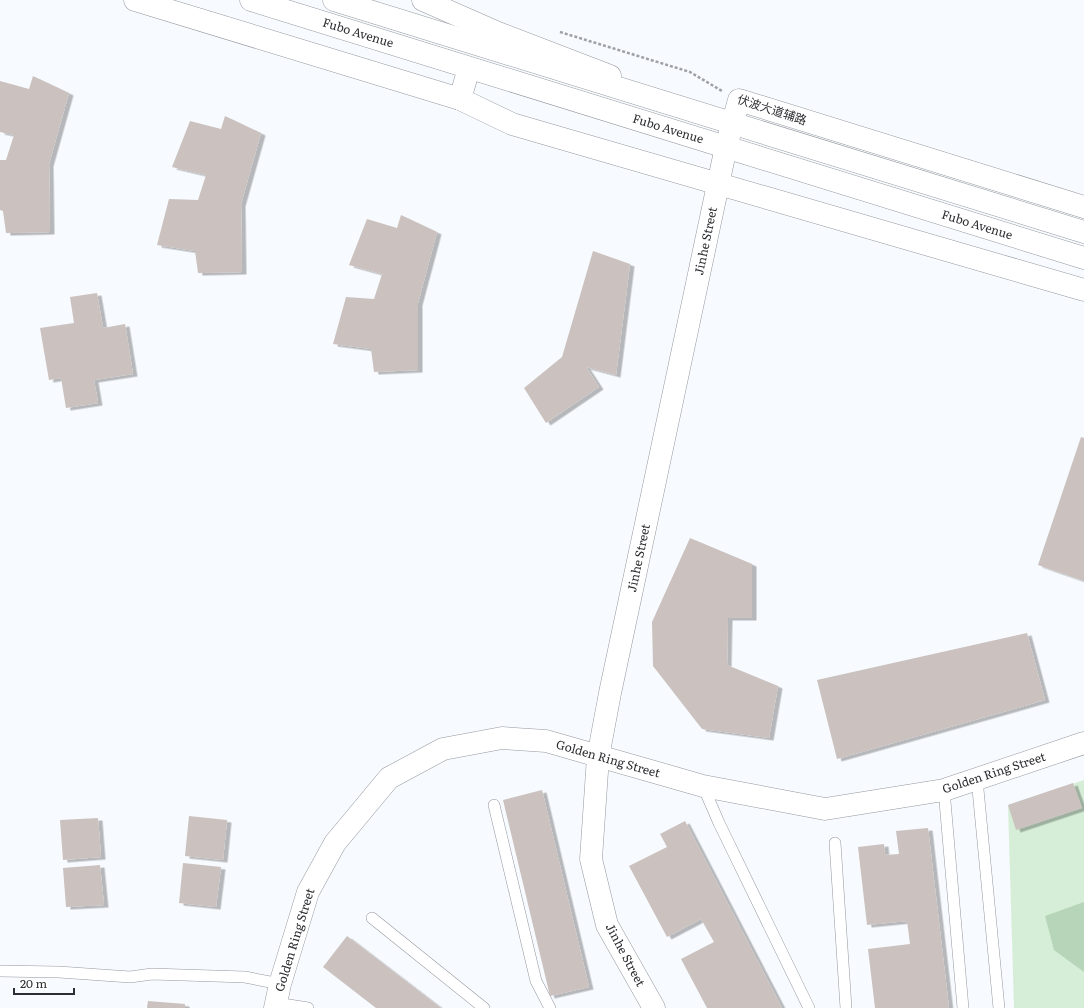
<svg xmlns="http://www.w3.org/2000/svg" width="1084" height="1008" font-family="Literata,'Noto Sans SC',serif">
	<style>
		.green { fill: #d6eed7 }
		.forest { fill: #b7d5b8 }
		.building { fill: #cbc1be; filter: url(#shadow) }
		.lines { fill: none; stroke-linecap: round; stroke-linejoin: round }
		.lane-casing { stroke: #95989f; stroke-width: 12 }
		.street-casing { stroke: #95989f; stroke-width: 23 }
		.secondary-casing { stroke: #95989f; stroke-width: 23 }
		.primary-casing { stroke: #95989f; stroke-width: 23 }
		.path { stroke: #9ea0a4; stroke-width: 2.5; stroke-dasharray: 3 2; stroke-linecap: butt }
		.lane { stroke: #fff; stroke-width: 11 }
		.street { stroke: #fff; stroke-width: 22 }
		.secondary { stroke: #fff; stroke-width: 22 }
		.primary { stroke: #fff; stroke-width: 22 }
		.labels { text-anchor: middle; stroke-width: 3; stroke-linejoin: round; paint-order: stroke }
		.street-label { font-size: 12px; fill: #2d2e31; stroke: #fff }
	</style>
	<defs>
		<filter id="shadow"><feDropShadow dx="4.5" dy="2.5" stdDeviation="0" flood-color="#0004"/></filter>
	</defs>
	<rect width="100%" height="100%" fill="#f7fafe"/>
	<!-- green -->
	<path class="green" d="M1084,780V1008H1014L1008,805Z"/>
	<!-- forest -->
	<path class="forest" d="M1084,902V972L1054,950L1045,916Z"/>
	<!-- building -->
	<path class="building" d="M33,76L69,93L49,164L50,232L6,233L3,211L0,210V160H6L14,135L0,132V81L29,89Z
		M225,116L261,133L241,204L242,272L198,273L195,251L157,245L169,199L198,200L206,175L172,167L190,121L221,129Z
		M401,215L437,232L418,303V370L374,372L371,349L333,344L346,297L374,299L382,274L349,265L367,219L397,228Z
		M593,251L630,264L616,375L586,367L599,387L546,423L524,388L562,357Z
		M97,293L103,328L125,324L133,374L94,380L98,403L66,408L61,378L49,380L40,328L74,323L70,297Z
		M1081,437L1084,438V581L1038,565Z
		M690,538L752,564V618H728L727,665L778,686L769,738L702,729L653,666L652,622Z
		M1027,633L1045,700L837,759L817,680Z
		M1073,783L1082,808L1016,830L1008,805Z
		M542,790L589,987L550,996L503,800Z
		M189,816L227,820L223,860L185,856Z
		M98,818L101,857L63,860L60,820Z
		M685,821L782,1008H707L681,959L714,942L701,919L667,937L629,866L667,847L660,834Z
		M928,828L949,1008H875L868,949L910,944L907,921L867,925L858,847L884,844L885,855L899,854L896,831Z
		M183,863L221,867L216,907L179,903Z
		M100,865L104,905L66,907L63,868Z
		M347,936L441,1008H376L323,967Z
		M148,1001L185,1004V1008H147Z"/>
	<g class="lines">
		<!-- lane casing -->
		<g class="lane-casing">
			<path id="lane" d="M977,779L999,1008
				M703,786L719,823L809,1008
				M944,790L963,1008
				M494,805L536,981L550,1008
				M835,843L846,1008
				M372,918L484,1008
				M0,971L59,972L130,977L152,974L245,977L280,984
				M276,1003L308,1008"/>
		</g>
		<!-- street casing -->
		<g class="street-casing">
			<path id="street" d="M460,99L512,124L1084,290
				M275,1008L280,984L308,892L335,843L389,778L443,749L502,738L546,741L703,786L825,809L944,790L1084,743
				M654,1008L607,925L591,859L598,757L610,693L726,147L739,100L1084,207"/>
		</g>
		<!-- secondary casing -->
		<g class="secondary-casing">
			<path id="secondary" d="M135,0L460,99
				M423,0L498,33L610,76"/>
		</g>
		<!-- primary casing -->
		<g class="primary-casing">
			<path id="primary" d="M251,0L1084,258
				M334,0L1084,232
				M460,99L469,68"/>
		</g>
		<!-- path -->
		<path class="path" d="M560,32L690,72L722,91"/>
		<!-- lane -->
		<use href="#lane" class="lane"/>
		<!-- street -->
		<use href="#street" class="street"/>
		<!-- secondary -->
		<use href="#secondary" class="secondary"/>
		<!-- primary -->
		<use href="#primary" class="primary"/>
	</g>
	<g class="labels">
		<!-- street labels -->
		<g class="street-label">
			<text transform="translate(358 33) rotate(17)" y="4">Fubo Avenue</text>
			<text transform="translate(772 110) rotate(18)" y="4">伏波大道辅路</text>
			<text transform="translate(668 129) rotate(17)" y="4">Fubo Avenue</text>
			<text transform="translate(977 225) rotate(17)" y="4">Fubo Avenue</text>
			<text transform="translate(706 241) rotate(-78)" y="4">Jinhe Street</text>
			<text transform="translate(639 558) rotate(-78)" y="4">Jinhe Street</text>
			<text transform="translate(608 759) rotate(16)" y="4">Golden Ring Street</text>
			<text transform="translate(994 773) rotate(-18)" y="4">Golden Ring Street</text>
			<text transform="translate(295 940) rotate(-73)" y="4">Golden Ring Street</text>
			<text transform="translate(625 955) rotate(62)" y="4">Jinhe Street</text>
		</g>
	</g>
	<!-- scale -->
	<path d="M14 988v6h60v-6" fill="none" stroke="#2d2e31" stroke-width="2"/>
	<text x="20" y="988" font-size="12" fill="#2d2e31" stroke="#ffffff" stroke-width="3" paint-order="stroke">20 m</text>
</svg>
